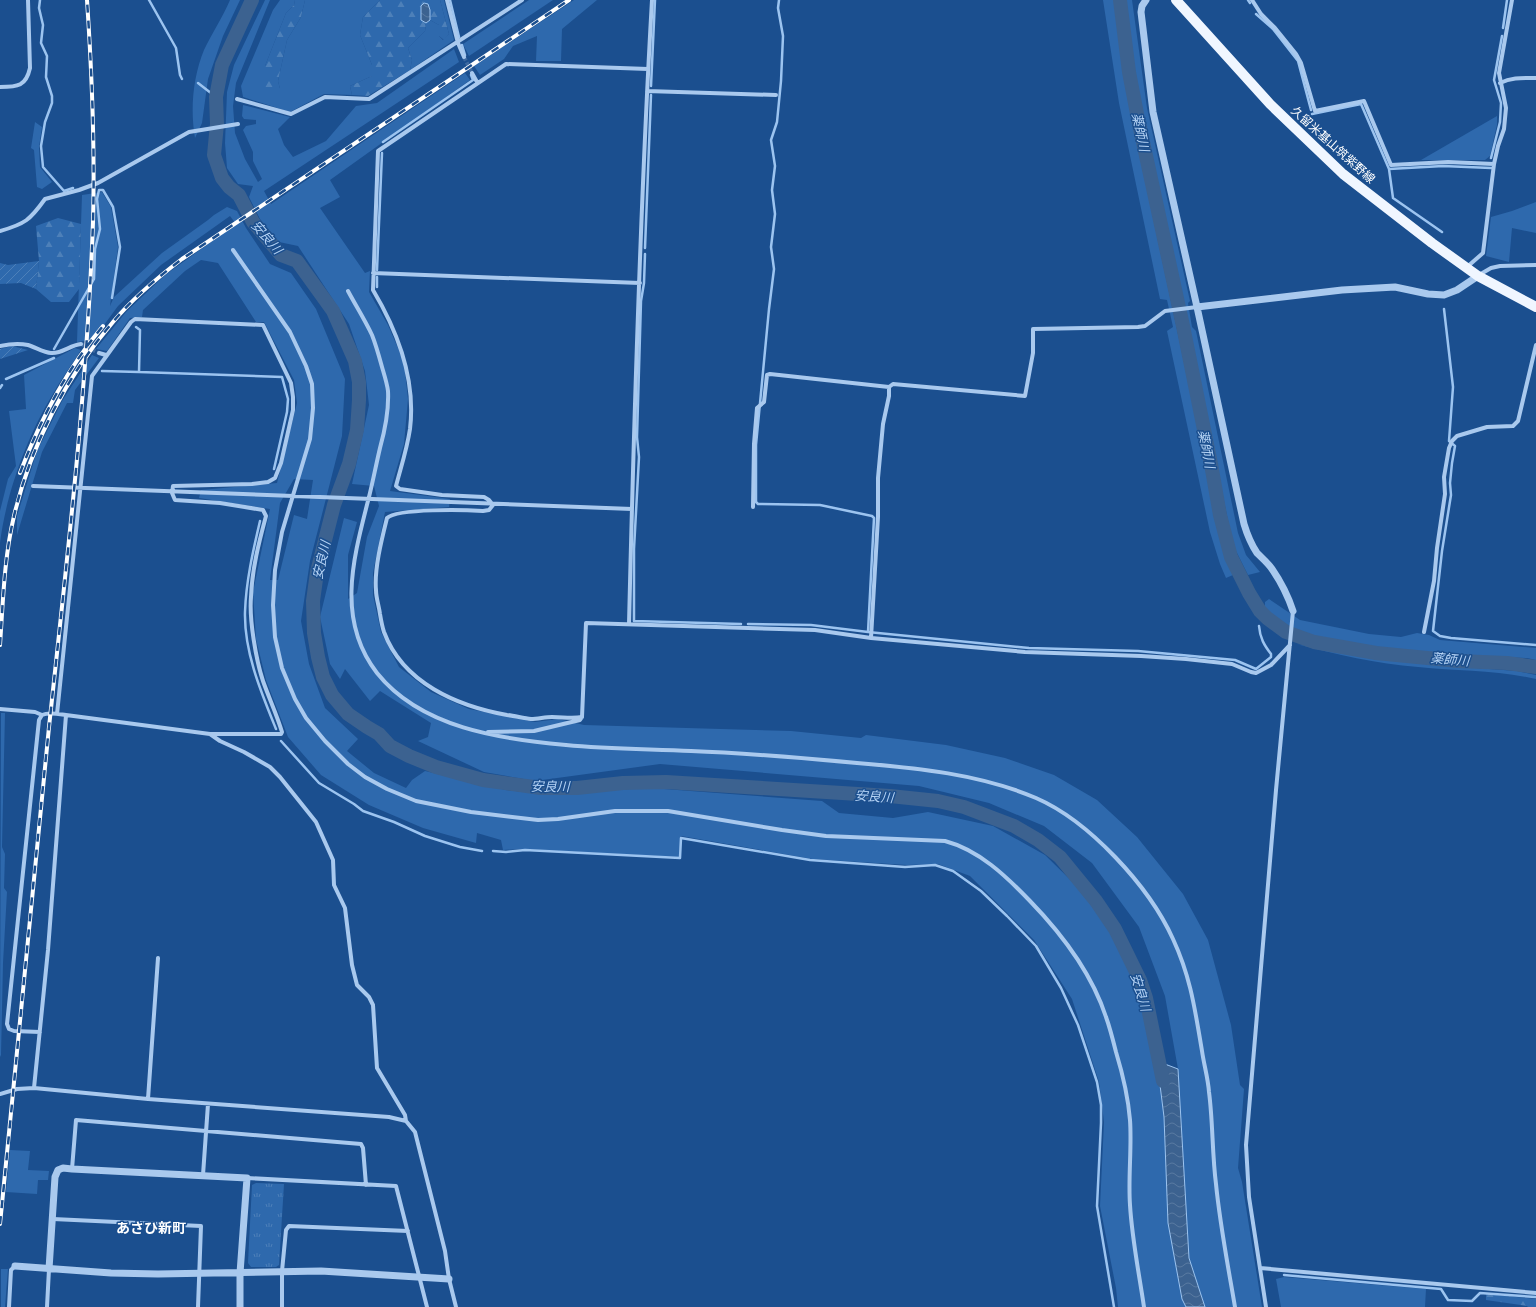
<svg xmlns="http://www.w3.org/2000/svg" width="1536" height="1307" font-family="Commissioner,'Noto Sans JP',sans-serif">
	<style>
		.grass { fill: #2e69ad; fill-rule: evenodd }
		.forest { fill: url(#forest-firs) }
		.park { fill: url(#park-tufts) }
		.garden { fill: url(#garden-furrows) }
		.water { fill: url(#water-waves); stroke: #9cc4f0 }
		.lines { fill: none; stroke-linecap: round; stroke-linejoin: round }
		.stream { stroke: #9cc4f0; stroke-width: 2.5 }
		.river { stroke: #3c6290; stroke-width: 14 }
		.minor-tunnel { stroke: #3d69a0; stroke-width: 4; stroke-dasharray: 4 2; stroke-linecap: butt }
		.minor { stroke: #a9c9ee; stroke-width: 4 }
		.tertiary { stroke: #a9c9ee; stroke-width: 7 }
		.primary { stroke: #f0f6ff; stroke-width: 10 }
		.rail-casing { stroke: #fff; stroke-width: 4 }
		.rail { stroke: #1b4f8f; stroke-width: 2.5; stroke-dasharray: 8; stroke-linecap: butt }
		.labels { text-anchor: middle; stroke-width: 3; stroke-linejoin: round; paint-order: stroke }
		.street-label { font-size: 12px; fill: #fff; stroke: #1b4f8f }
		.water-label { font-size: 13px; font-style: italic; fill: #b5d3f5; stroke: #1b4f8f }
		.quarter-label { font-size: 14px; font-weight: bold; fill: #fff; stroke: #1b4f8f }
	</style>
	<defs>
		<pattern id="forest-firs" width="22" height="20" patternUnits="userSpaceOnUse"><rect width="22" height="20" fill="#2e69ad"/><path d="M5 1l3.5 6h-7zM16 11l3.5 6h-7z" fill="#4d80b9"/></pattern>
		<pattern id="park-tufts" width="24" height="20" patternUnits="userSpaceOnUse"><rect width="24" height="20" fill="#2e69ad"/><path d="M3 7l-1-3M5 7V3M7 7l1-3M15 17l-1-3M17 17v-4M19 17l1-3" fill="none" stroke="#4d80b9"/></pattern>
		<pattern id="garden-furrows" width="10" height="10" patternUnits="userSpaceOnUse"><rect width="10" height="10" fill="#2e69ad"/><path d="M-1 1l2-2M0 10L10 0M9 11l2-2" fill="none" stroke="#4d80b9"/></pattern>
		<pattern id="water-waves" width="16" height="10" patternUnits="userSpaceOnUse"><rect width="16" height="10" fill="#3c6290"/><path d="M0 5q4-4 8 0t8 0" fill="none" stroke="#597aa1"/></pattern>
	</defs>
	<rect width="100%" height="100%" fill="#1b4f8f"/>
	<!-- grass -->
	<path class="grass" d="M230,0H240L223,36L208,79L202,123L195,138C190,109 193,77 204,50C212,33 223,17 230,0Z
		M265,0H270L236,83L233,106L235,133L245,159L258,182L262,179L253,161V152L243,130L246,126L256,124V120L244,119L242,116L243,105L290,117L278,129L284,145L293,157L326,141L356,106L377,103L454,49L459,62L264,191L271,204L465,73L470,80L330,180L340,197L320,208L365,273L370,271L369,292L388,325L404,362L408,399L404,444L390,491L450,499L449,507L385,512L373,573V595L381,632L399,667L431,692L469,709L535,722L558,719L584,725L791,731L861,738L866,735L946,745L1005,758L1054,775L1097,800L1137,837L1183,894L1208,940L1231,1025L1240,1085L1244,1089L1238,1168L1242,1182L1262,1307H1205L1189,1258L1178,1069L1165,996L1139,927L1092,863L1044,826L989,803L919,786L660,764L535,781L484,772L418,741L428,737L431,723L380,691L370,701L345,669L340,679L330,664L320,617L344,518L357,522L348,555V599L357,593L367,537L379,506L374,486L352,484L369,405L365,371L349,324L298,246L279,242L260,219L249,197L253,186L238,184L227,168L225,143L227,92L234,65Z
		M280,0H295L294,5L286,13L265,66L280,89L278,81L287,40L301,17L305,0H380L363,17L360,35L372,65V76L350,86L352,95L324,94L290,112L243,97L241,86L273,10Z
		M440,0H444L454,40L410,70L412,60L408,48L425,31L426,23L430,20L439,25V36L443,40L449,34Z
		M529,0H553L469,56L463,44Z
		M574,0H597L562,29L561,61H536L537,36L513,46L504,59L480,75L474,66Z
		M1103,0H1114L1128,100L1223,545L1233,575L1226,578L1220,564L1210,532L1167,331L1173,327L1167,300L1160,299L1119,103Z
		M1125,0H1132L1147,108L1190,301L1188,303L1192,327L1196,331L1238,533L1246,555L1260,572L1248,575L1233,545L1189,330L1140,104Z
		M1497,116V125L1490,156L1485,160H1421Z
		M35,122L42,127L39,147L40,167L52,182L42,189L37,187L34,150L31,148Z
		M102,192L111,207L118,247L110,306L114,297L162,253L208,220L214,215L227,207L237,211L246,228L270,264L291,273L316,309L345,379L342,436L310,561L301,621L309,664L325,708L358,739L347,751L374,773L406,788L412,780L425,771L506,790L553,795L617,789H664L822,801L839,813L893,818L928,812L993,826L1045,855L1095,904L1139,988L1157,1061L1164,1117L1168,1223L1182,1298L1186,1307H1118L1116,1288L1100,1206L1104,1122L1099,1082L1072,999L1034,940L970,876L938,864L907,865L812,859L681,836L679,857L521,849L503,850L501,840L477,833L476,843L423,828L369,805L321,775L288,737L266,680L256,639L253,592L270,509L199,498L201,490L277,483L297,403L294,380L264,322H256L218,263L201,260L185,271L143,310L142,317L130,318L107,351L96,349L126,312L165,275L236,224L230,216L161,265L118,306L90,344L85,341L77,342L82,195ZM294,479L313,480L307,519L294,515L278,580H270L280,503Z
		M1536,202V233L1512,228L1509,262L1486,256L1491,217L1512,211Z
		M75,348L81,350C72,365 61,379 53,394C27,436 6,494 0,543V511L8,479L16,466L9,411L26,409L24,375Z
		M92,355L99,358L75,390L73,403H67L42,452L17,535V516L37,451L62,401Z
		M1269,599L1300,620L1369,634L1401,637L1417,633L1429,635L1440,640L1536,648V660L1527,658L1450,655L1344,643L1309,635L1274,619L1265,610V602Z
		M1296,644L1364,657L1434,665L1517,671L1536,675V679C1497,670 1457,671 1418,667C1376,664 1337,654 1296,644Z
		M1,713H5L2,847L5,854L4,888L7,892L3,963L1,1055L0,1057Z
		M10,1150L30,1151L28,1170L49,1171L48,1180H38L37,1194L6,1192Z
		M1,1269H8L5,1307H1Z
		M1284,1277L1426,1289L1425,1307H1281L1276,1279Z"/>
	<!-- forest -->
	<path class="forest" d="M295,0H305L301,17L287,40L278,81L280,89L271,95L262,88L265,66L286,13L294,5Z
		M380,0H440L449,34L444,40L439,36V25L430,20V10L421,6V19L426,23L425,31L408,48L412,60L410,70L368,96L352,95L350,86L372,76V65L360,35L363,17Z
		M58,218L81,224L79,289L69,302H51L36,289L39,261L36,226Z
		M1486,1294L1536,1299V1307H1528L1527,1306L1486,1300Z"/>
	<!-- park -->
	<path class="park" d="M256,1183L284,1184L279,1265L276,1267H251L248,1263L252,1185Z"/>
	<!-- garden -->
	<path class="garden" d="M39,261L36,289L21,283L0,284V263L8,265Z
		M12,346L28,350L0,359V349Z"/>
	<!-- water -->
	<path class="water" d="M424,3L428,4L430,10V20L426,23L421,20V6Z
		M1157,1061L1178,1069L1189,1258L1205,1307H1186L1182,1299L1168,1223L1164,1117Z"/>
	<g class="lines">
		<!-- stream -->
		<path class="stream" d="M40,0L39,8L43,25L41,43L47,56L46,77L52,96V103L45,122L41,146L43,167L64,191L73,188
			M149,0L176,48L180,75L182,79
			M450,0L459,37
			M779,0L778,8L783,36L781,81L777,122L771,140L775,166L772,190L775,214L771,247L774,269L769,309L756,445V502L758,504L820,505L872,516L874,518L868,632L1029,648L1138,651L1235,660L1256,669L1271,657V654C1264,645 1260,638 1259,626
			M1248,0L1250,3
			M1256,14L1273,29L1298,61L1311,110
			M1503,28L1507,0
			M462,45L465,55
			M198,83L216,97
			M651,86L655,0
			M1312,114L1361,104L1389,169L1393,198L1442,232
			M383,142L473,80L471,75
			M1491,158L1500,122L1501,103L1494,80L1502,36
			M1389,169L1443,166L1491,168
			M645,248L651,95
			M645,254L644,283L641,301L637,437L639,457L634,549V621L741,624
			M377,270L382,153
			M377,287V277
			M1444,309L1453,387L1449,441L1455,446L1452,463L1450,483L1451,495L1442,551L1433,631L1440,636L1451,638L1536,645
			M136,327L140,330L139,372L282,377L288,399L287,412L274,469
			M54,349L94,279L95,249L100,229L97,199L99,190H103L113,207L120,247L112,298
			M102,371L139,372
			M6,379L54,358
			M0,388L2,385
			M260,521C253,551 246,581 245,612C244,652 261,692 276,729
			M748,624L811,625L868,632
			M281,741L319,783L354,804L363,811L394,822L425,836L460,847L482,851
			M493,851L506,852L525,850L680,858L681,838L810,860L905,867L935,865L953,871L981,891L1007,916L1036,946L1061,988L1078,1025L1097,1082L1101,1105V1123L1097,1206L1114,1307
			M1284,1275L1441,1289L1448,1300L1472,1301L1480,1293L1536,1297"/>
		<!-- river -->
		<path class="river" d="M252,0L222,65L216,97L217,124L214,155L222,178L229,187L239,195L253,222L281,255L297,261L333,311L355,361L359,382V400L357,430L349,464L334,505L317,572L313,601L314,633L318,657L323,677L332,695L348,714L367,727L379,734L390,746L409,756L436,767L483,780L541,788H577L623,783L666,782L890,796L938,801L964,807L1014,826L1038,840L1060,857L1096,901L1115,929L1140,980L1146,998L1163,1081
			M1120,0L1129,72L1138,119L1183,326L1211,464L1220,515L1231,557L1249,593L1260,611L1267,618L1286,632L1314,642L1376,653L1458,661L1507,663L1536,667"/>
		<!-- minor-tunnel -->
		<path class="minor-tunnel" d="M464,57L472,73
			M81,344L99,353"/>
		<!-- minor -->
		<path class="minor" d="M447,0L458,43L464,57
			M1252,0L1261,14L1275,28L1296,54L1301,63L1315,111L1364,101L1391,165L1448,162L1494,164
			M472,73L477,82
			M1500,83C1512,77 1523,78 1536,78
			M0,87C18,87 26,86 30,68L28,0
			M647,91L776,95
			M237,99L291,114L325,97L369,99L522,0
			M0,231C25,224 30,220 45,199L79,190L98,183L189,132L238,124
			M233,250L290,332L306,366L312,384L313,408L310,439L282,532L275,570L273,605L275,637L282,668L295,699L306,718L325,741L348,764L365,777L387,789L416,801L471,812L538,820L558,819L615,811H668L782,830L826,836L945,841C979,850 1006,876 1030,901C1061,933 1092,974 1106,1017C1110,1028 1113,1040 1116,1052C1123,1075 1128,1096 1130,1120C1132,1148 1128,1177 1130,1205C1132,1239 1139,1273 1144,1307
			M1467,267L1483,253L1494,164L1498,146L1504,129L1506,108L1499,73L1512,0
			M373,273L640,283
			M1479,275L1491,268L1500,266L1536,265
			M348,291C356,306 365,320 372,335C376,345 379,356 382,367C384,374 387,383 388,391C389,410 385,430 380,448C376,465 373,481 369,497C354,556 335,619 377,673C421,728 500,739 566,745C608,749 649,749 691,751C746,753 802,758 857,763C917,768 980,774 1036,798C1089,821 1149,886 1173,939C1191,978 1195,1010 1202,1051C1204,1065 1208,1078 1209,1092C1213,1122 1212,1153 1216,1184C1220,1225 1228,1266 1235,1307
			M0,346C9,344 19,343 28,345C35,347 44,353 51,353C62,354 70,345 81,344
			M99,353L106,355
			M33,486L632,509
			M753,507L754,444L757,408L764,402L767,375L770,374L889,387
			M629,624C634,416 640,208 652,0
			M1424,632L1434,581L1437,548L1445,494L1444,477L1449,448L1452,441L1457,436L1487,427L1513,426L1518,421L1536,345
			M871,638L878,517V478L883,424L889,396V387L893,384L1025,396L1033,353V329L1138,327L1145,326L1165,311L1197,307
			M0,709L35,712L42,715C49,712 58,714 66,715L210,734H281L282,732C277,715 269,698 263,681C256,660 249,619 251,597C252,569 259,542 266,516L263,510L220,503L175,500L172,493L173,486L252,484L268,482L275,478L281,463L293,410V397L291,383L263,325L135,319L131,322L92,376L57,714
			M582,717C572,719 563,717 552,717C545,717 538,719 531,719C523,718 515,716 507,715C457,706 403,683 384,632C382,626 381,620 380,614C379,606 376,598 376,590C374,569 382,538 387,518C398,508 466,510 483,511L489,510L493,505L489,500L484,497L442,495L400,489L396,486C401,467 407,449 410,429C416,380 398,332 373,290L378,151L506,64L648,69
			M488,732L534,731L580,720L582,717L586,623L815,630L871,638L1025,652L1141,656L1186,659L1232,664L1251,672L1256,673L1271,665L1290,645
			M210,734L220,741L244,752L270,767L280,777L316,822L333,860L334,885L345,908L352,965L357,985L369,997L373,1005L377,1068L405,1115L406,1121L415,1132L445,1251L449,1279L456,1307
			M40,1032L14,1031L9,1029L7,1024L39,720L42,715
			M34,1088L48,950L66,715
			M0,1094L17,1089L34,1088L148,1099L389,1117L406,1121
			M148,1099L158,958
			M72,1169L76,1120L361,1144L363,1148L366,1185
			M203,1175L208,1104
			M247,1178L396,1186L427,1307
			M53,1219L201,1226L198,1307
			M1260,1268L1536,1293
			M9,1307L11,1270L15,1266
			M47,1307L49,1269
			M282,1307V1271L286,1230L289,1226L408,1231
			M1266,1307L1249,1197L1246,1145L1276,790L1293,611"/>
		<!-- tertiary -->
		<path class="tertiary" d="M1146,0L1142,6L1141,12L1153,112L1197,307L1244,524C1247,534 1251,544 1257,553C1262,558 1268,563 1272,569C1281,582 1288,596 1293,611
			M1197,307L1342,290L1395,287L1428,294L1444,295L1457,290L1478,276
			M15,1266L111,1273L158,1274L321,1271L449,1279
			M49,1269L55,1177L58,1170L63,1168L72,1169L247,1178L240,1273V1307"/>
		<!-- primary -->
		<path class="primary" d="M1176,0L1270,104L1343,174L1432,243L1478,276L1536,307"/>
		<!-- rail casing -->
		<g class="rail-casing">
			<path id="rail" d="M20,473C40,420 66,370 103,326
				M0,645C3,602 4,558 14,516C30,447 67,375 113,322C133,298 157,278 182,259L569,0
				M0,1224C17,1058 32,892 49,727C67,559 87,391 93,222C95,148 92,74 87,0"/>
		</g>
		<!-- rail -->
		<use href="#rail" class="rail"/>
	</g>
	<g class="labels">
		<!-- street labels -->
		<g class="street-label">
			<text transform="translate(1333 145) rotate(42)" y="4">久留米基山筑紫野線</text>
		</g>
		<!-- water labels -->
		<g class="water-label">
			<text transform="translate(1141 132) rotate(78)" y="5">薬師川</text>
			<text transform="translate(267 237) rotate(49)" y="5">安良川</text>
			<text transform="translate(1207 449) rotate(79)" y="5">薬師川</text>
			<text transform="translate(321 560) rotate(-77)" y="5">安良川</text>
			<text transform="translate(1450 659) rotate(5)" y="5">薬師川</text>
			<text transform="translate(550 786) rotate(1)" y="5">安良川</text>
			<text transform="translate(874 796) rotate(4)" y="5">安良川</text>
			<text transform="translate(1141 992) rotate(73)" y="5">安良川</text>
		</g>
		<!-- quarter labels -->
		<g class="quarter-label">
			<text x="151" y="1233">あさひ新町</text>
		</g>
	</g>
</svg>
